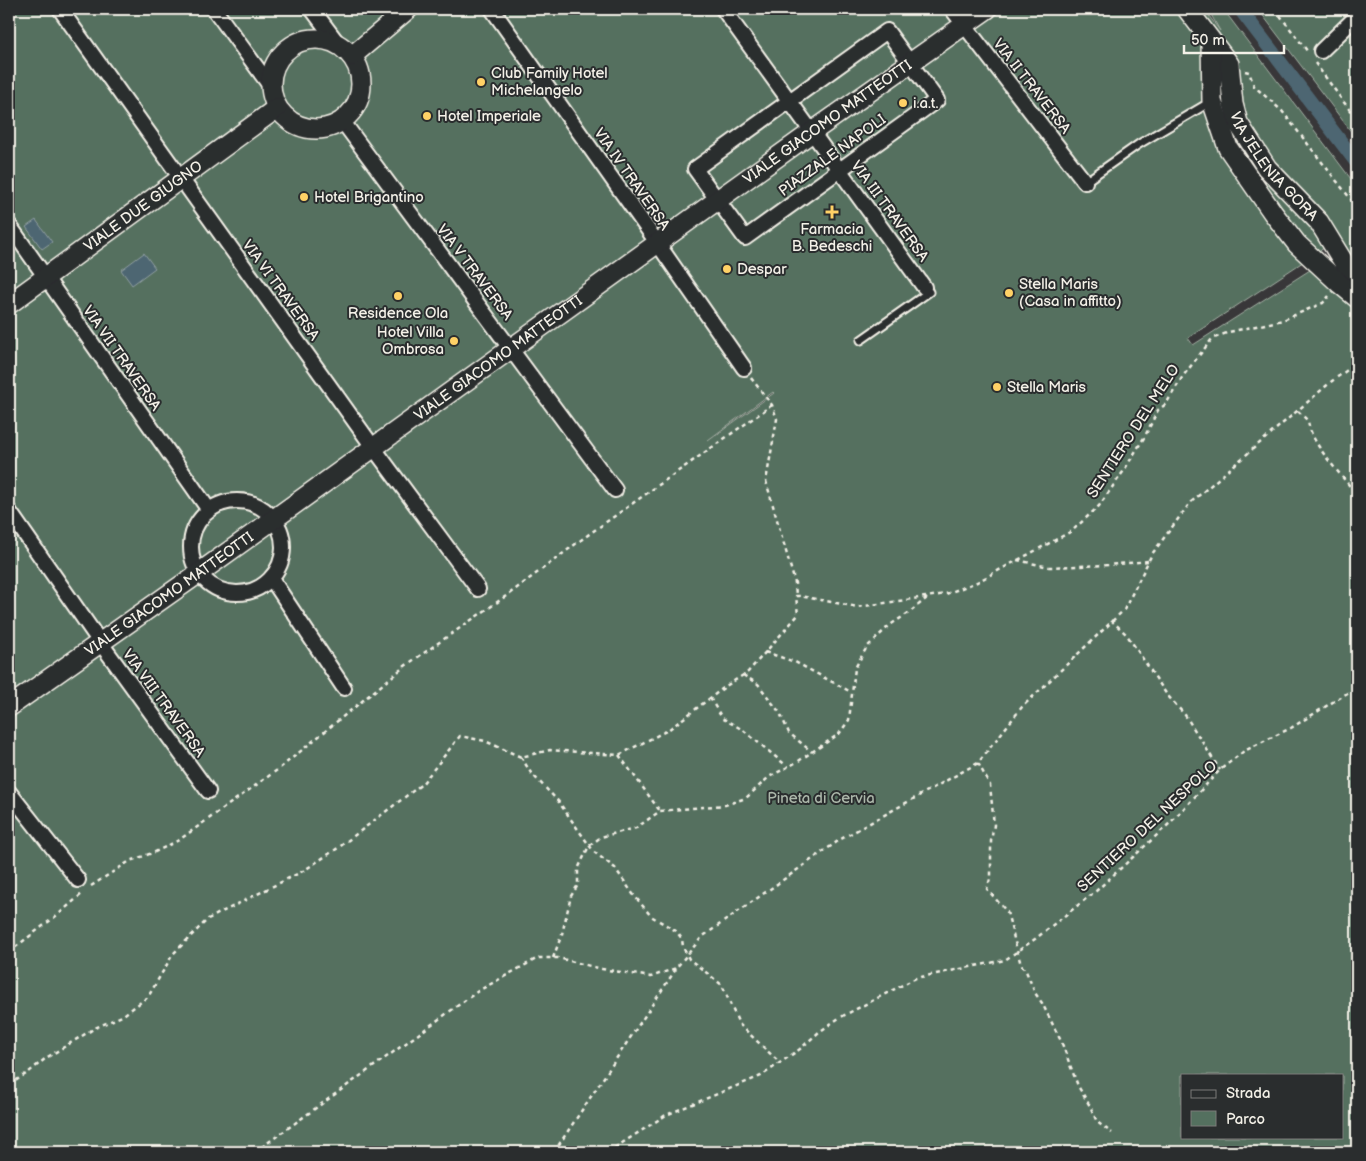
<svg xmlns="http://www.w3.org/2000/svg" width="1366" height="1161" font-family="'Balsamiq Sans',sans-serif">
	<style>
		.green { fill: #54705f; stroke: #a4b0a4; fill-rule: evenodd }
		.water { fill: #4d6672; stroke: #909ea1 }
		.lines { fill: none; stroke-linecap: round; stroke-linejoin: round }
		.canal { stroke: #4d6672; stroke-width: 14 }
		.lane-casing { stroke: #f4f1e8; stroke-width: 11 }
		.street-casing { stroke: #f4f1e8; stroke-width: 18 }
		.secondary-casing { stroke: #f4f1e8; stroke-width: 22 }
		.path { stroke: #f4f1e8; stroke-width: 2.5; stroke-dasharray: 4 4; stroke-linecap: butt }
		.lane { stroke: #2a2d2e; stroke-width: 7 }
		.street { stroke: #2a2d2e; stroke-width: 14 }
		.secondary { stroke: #2a2d2e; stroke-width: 19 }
		.poi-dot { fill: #ffd166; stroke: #2a2d2e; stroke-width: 2 }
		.labels { text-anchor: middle; stroke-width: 4; stroke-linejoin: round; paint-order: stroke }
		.poi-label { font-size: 15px; fill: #f4f1e8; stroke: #2a2d2e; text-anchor: start }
		.street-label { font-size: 15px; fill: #f4f1e8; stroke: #2a2d2e }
		.park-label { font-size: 15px; fill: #acb7aa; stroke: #2a2d2e }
	</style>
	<rect width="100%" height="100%" fill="#383739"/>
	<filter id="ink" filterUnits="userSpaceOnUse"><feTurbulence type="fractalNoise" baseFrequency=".02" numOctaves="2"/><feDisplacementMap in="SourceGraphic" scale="10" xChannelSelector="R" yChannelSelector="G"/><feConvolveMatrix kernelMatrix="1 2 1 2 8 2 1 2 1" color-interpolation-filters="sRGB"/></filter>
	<g filter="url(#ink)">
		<!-- green -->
		<path class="green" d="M9,9H1204L1220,31L1208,9H1223L1357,187V269L1342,272L1324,248L1188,338L1193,345L1310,270L1344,298L1357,313V1152H9ZM773,392L774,393L708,441V440ZM1182,1075H1342V1137H1182Z
			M1258,9H1357V140L1356,138Z"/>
		<!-- water -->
		<path class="water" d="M36,220L52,242L42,249L26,227Z
			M144,253L155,268L132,285L121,270Z"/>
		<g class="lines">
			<!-- canal -->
			<path class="canal" d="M1240,9L1357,163"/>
			<!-- lane casing -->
			<g class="lane-casing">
				<path id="lane" d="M1085,182L1139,144L1212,101
					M861,340L929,292L924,287"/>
			</g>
			<!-- street casing -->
			<g class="street-casing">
				<path id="street" d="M60,9L373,447L478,589
					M214,9L271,87
					M312,9L339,45
					M492,9L649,231L744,368
					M723,9L924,287
					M952,9L1085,182
					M887,31L937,100L745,238L695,169Z
					M1321,51L1357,16
					M343,122L615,490
					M9,225L209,510
					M191 547a46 46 0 1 1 92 0a46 46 0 1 1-92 0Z
					M9,511L100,642L208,791
					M271,578L344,688
					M9,792L78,880"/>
			</g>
			<!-- secondary casing -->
			<g class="secondary-casing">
				<g id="secondary">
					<path id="s1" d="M1187,9L1229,64L1233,104L1238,123L1267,168L1319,222L1357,284"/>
					<circle cx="316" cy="84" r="45"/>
					<path d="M1211,41L1212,101L1228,148L1273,213L1297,244L1340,284L1357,298"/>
					<path d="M352,56L408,9"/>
					<path id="s2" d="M9,304L277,108"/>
					<path id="s3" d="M9,707L199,573L812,132L987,9"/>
				</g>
			</g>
			<!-- path -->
			<path class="path" d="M1275,9L1308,52
				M1315,63L1357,120
				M1245,71L1249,72L1254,86L1282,111L1357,207
				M751,378L772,405L777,419L766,481L795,583L796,596
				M1298,411L1308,421C1311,445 1342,475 1357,495
				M1017,560L1049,567L1108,565L1149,561
				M1111,620L1127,635L1167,695L1185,715L1220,770
				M765,652L795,662L851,692
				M743,675L758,684L780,713L789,733L812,752
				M710,698L722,718L743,730L788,767
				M619,755L660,811
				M521,757L531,773L558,801L594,852L615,868L633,894L651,916L676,931L682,939L683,947L689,959L722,985L739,1024L780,1063
				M978,763L990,785L994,825L991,841V876L987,889L1007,912L1021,965L1026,971L1035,993L1042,1003L1061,1041L1078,1086L1090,1106L1097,1122L1112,1133
				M91,886L130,861L155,852L179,840L280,768L405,666L509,594L585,537L772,405
				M9,952L60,913L83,893
				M553,958L562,934L571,896L578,885V869L589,846L601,837L636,828L660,811L725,805L746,798L769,777L797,762L839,734L849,720L855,668L867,647L890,625L910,612L927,598
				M9,1085L29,1072L46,1058L95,1028L122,1016L148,997L173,954L208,919L303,871L338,848L422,784L460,736L485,741L521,757L550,750L619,755L668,730L726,686L748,672L798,615L796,596H800L858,607L946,594L977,582L1072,531L1099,506L1123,472L1145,436L1158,410L1166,404L1183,376L1212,339L1229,332L1283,320L1323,303L1329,296
				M255,1152L478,991L538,958H558L602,969L651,977L676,968L702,937L841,839L978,763L1022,707L1124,610L1152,554L1190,503L1332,381L1357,363
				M554,1152L676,969
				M608,1152L666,1115L761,1076L800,1049L819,1032L839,1018L916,978L1005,960L1035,939L1096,891L1170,823L1220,770L1244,751L1291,728L1357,687"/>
			<!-- lane -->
			<use href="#lane" class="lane"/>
			<!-- street -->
			<use href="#street" class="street"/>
			<!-- secondary -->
			<use href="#secondary" class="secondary"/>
		</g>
	</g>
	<!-- markers -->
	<g class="poi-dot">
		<circle cx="481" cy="82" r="5"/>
		<circle cx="903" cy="103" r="5"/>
		<circle cx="427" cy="116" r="5"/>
		<circle cx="304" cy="197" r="5"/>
		<path d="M829.5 204.5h5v5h5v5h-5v5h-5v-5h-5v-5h5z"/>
		<circle cx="727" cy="269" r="5"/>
		<circle cx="1009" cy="293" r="5"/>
		<circle cx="398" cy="296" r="5"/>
		<circle cx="454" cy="341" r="5"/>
		<circle cx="997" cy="387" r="5"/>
	</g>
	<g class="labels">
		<!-- poi labels -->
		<g class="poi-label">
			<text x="491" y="78">Club Family Hotel<tspan x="491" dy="17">Michelangelo</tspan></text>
			<text x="913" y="108">i.a.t.</text>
			<text x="437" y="121">Hotel Imperiale</text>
			<text x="314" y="202">Hotel Brigantino</text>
			<text x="832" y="234" text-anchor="middle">Farmacia<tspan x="832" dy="17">B. Bedeschi</tspan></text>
			<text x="737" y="274">Despar</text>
			<text x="1019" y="289">Stella Maris<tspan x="1019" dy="17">(Casa in affitto)</tspan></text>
			<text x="398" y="318" text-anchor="middle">Residence Ola</text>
			<text x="444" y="337" text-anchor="end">Hotel Villa<tspan x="444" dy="17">Ombrosa</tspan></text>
			<text x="1007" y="392">Stella Maris</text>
		</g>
		<!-- street labels -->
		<g class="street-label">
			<text transform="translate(1032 86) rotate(52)" y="5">VIA II TRAVERSA</text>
			<text dy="5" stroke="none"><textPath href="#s3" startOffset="1006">VIALE GIACOMO MATTEOTTI</textPath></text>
			<text transform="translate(832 155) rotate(-36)" y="5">PIAZZALE NAPOLI</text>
			<text dy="5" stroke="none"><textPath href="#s1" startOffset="185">VIA JELENIA GORA</textPath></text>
			<text transform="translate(632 179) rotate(55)" y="5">VIA IV TRAVERSA</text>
			<text dy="5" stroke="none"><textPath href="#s2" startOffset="166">VIALE DUE GIUGNO</textPath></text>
			<text transform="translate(890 211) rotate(54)" y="5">VIA III TRAVERSA</text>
			<text transform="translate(475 272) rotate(53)" y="5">VIA V TRAVERSA</text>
			<text transform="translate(281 290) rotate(54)" y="5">VIA VI TRAVERSA</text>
			<text dy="5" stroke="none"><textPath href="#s3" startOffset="601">VIALE GIACOMO MATTEOTTI</textPath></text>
			<text transform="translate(122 358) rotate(55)" y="5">VIA VII TRAVERSA</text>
			<text transform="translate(1133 431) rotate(-57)" y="5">SENTIERO DEL MELO</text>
			<text dy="5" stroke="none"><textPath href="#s3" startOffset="196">VIALE GIACOMO MATTEOTTI</textPath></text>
			<text transform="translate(164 703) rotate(54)" y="5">VIA VIII TRAVERSA</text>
			<text transform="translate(1147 826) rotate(-43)" y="5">SENTIERO DEL NESPOLO</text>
		</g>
		<!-- park labels -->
		<g class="park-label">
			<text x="821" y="803">Pineta di Cervia</text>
		</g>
	</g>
	<!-- margin -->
	<rect width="1366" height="1161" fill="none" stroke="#2a2d2e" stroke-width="30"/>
	<rect x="15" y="15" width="1336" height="1131" fill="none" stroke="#f4f1e8" stroke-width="2" filter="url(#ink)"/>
	<!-- legend -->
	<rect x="1181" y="1074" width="162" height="65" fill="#2a2d2e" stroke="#7b7b78"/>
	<rect x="1191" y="1090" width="25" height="8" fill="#2a2d2e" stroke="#7b7b78"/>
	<text x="1226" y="1098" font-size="15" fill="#f4f1e8">Strada</text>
	<rect x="1191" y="1111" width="25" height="15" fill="#54705f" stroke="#7b7b78"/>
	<text x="1226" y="1124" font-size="15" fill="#f4f1e8">Parco</text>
	<!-- scale -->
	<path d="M1184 45v8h100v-8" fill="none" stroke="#f4f1e8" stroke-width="2.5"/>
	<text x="1191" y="45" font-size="15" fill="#f4f1e8" stroke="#2a2d2e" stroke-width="4" paint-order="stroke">50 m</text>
</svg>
